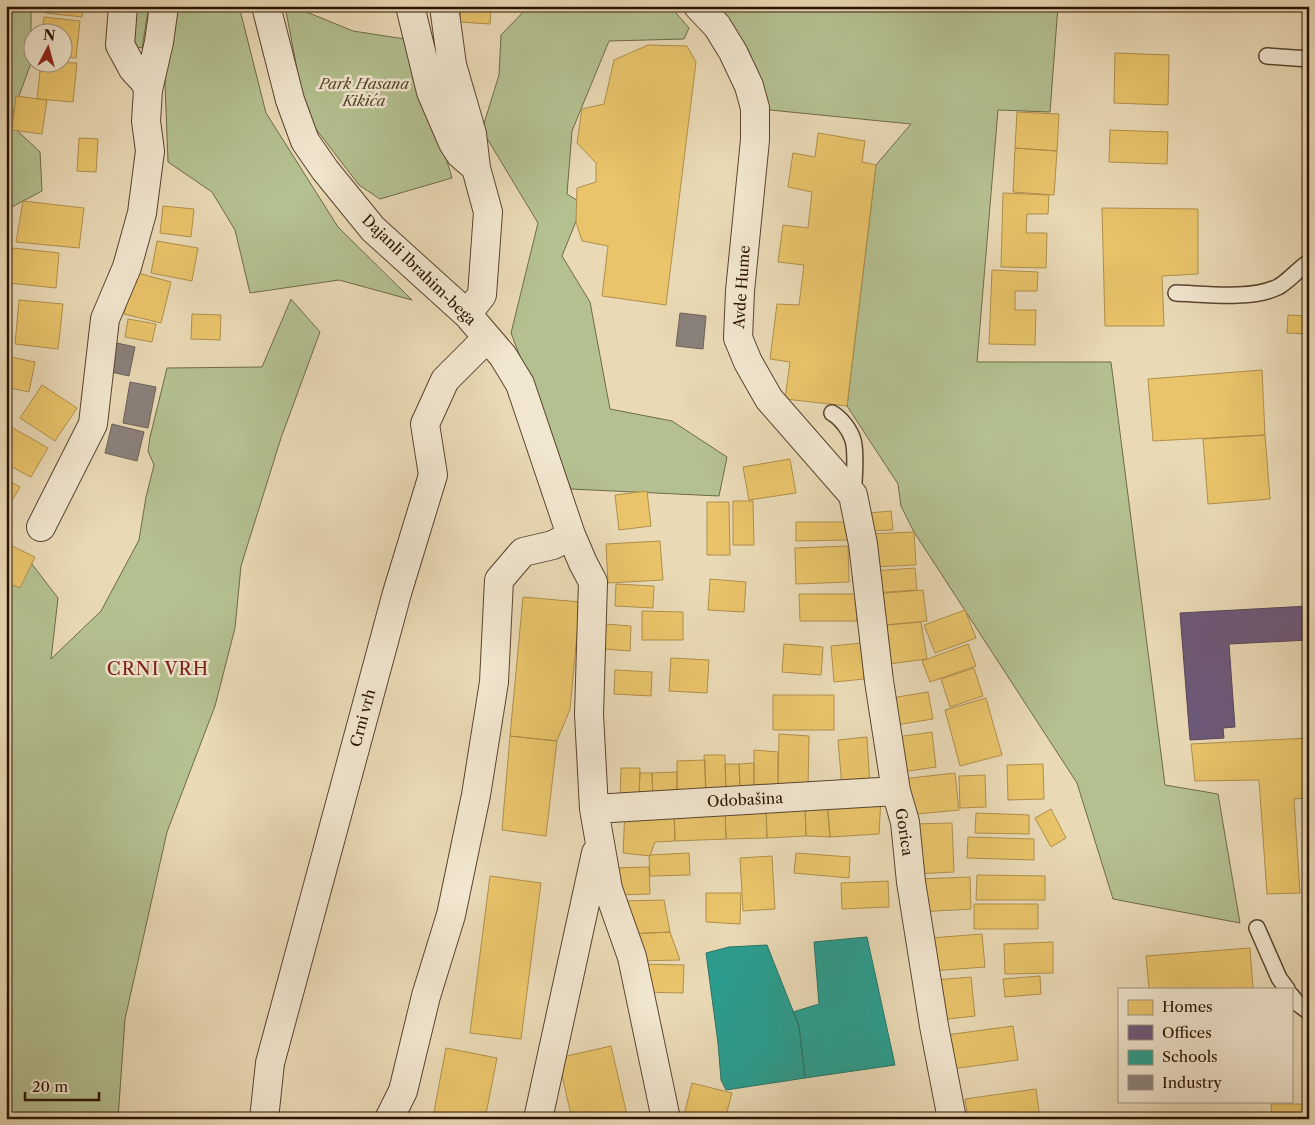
<svg xmlns="http://www.w3.org/2000/svg" width="1315" height="1125" font-family="'Libre Caslon Text',serif">
	<style>
		.green { fill: #b4c090; stroke: #6f6a49 }
		.homes { fill: #e9c46a; stroke: #b08f4b }
		.offices { fill: #6d597a; stroke: #594456 }
		.schools { fill: #2a9d8f; stroke: #2a7465 }
		.industry { fill: #8a817c; stroke: #6d6057 }
		.lines { fill: none; stroke-linecap: round; stroke-linejoin: round }
		.service-casing { stroke: #5a442f; stroke-width: 18 }
		.minor-casing { stroke: #5a442f; stroke-width: 30 }
		.service { stroke: #f1e6cf; stroke-width: 15 }
		.minor { stroke: #f1e6cf; stroke-width: 28 }
		.labels { text-anchor: middle; stroke-width: 5; stroke-linejoin: round; paint-order: stroke }
		.park-label { font-size: 15px; font-style: italic; fill: #53472d; stroke: #f1e6cf }
		.street-label { font-size: 15px; fill: #2a1302; stroke: #f1e6cf }
		.quarter-label { font-size: 18px; letter-spacing: 1px; fill: #7a1f14; stroke: #f1e6cf }
	</style>
	<rect width="100%" height="100%" fill="#e9d9b5"/>
	<filter id="stains"><feTurbulence type="fractalNoise" baseFrequency=".004" numOctaves="4"/><feColorMatrix values="0 0 0 0 .2 0 0 0 0 .09 0 0 0 0 .02 0 0 0 .5 -.17"/></filter>
	<radialGradient id="worn" r=".72"><stop offset=".6" stop-color="#630" stop-opacity="0"/><stop offset="1" stop-color="#630" stop-opacity=".3"/></radialGradient>
	<!-- green -->
	<path class="green" d="M6,6H31V63L9,123L40,152L42,191L6,210Z
		M133,6H149L142,48L129,45Z
		M173,6H239L266,113L338,227L412,300L339,280L250,293L235,230L212,192L168,162L165,83Z
		M285,6H292L353,31L411,40L452,178L380,199L359,185L306,116Z
		M529,6H670L689,28L684,39L609,41L572,131L567,194L583,204L562,256L590,302L610,409L672,421L727,457L719,496L571,489L567,480L511,333L538,223L482,130L499,75L501,35Z
		M704,6H1058L1050,112L998,110L977,362H1111L1165,785L1218,794L1240,923L1113,899L1077,783L914,532L901,506L898,484L847,406L876,165L911,124L770,110L740,82Z
		M291,299L320,332L281,438L241,566L235,628L215,706L167,832L125,1019L118,1119H6V541L28,559L58,598L51,659L101,611L139,540L146,497L154,465L148,451L150,437L167,368L262,367Z
		M1306,831H1309V943L1307,930Z"/>
	<!-- homes -->
	<path class="homes" d="M46,6H83L82,17L45,13Z
		M357,6H392V10Z
		M461,6H522V8L491,6L490,24L460,22Z
		M44,17L80,21L76,58L62,57V32H42Z
		M648,45L687,46L696,62L666,305L602,296L608,246L582,241L576,222L577,188L596,182V163L577,143L582,109L604,104L614,60Z
		M1115,53L1169,55L1168,105L1114,103Z
		M41,62L77,63L73,102L37,99Z
		M16,96L47,100L42,134L12,130Z
		M1017,112L1059,114L1057,151L1015,148Z
		M1110,130L1168,132L1167,164L1109,162Z
		M818,133L865,141L862,162L876,165L847,406L785,399L790,362L770,359L777,304L799,305L804,265L778,262L783,225L808,228L812,192L788,187L793,153L815,157Z
		M79,138L98,139L96,172L77,171Z
		M1015,148L1057,151L1054,195L1013,192Z
		M1003,193L1049,195L1048,214H1027L1026,233H1047L1046,268L1001,267Z
		M23,201L84,208L79,248L16,242Z
		M163,206L194,209L191,237L160,233Z
		M1102,208L1198,209V274L1162,276L1164,326H1105Z
		M157,241L198,248L192,281L151,273Z
		M13,248L59,253L56,288L9,283Z
		M992,270L1038,272L1037,291H1015V310H1036L1035,345L989,344Z
		M134,272L171,282L161,323L124,314Z
		M19,300L63,304L58,349L15,344Z
		M192,314L221,315L220,340L191,339Z
		M1288,315L1309,316V334L1287,333Z
		M128,319L156,324L152,342L125,337Z
		M6,356L35,362L29,392L6,387Z
		M1262,370L1265,435L1153,441L1148,379Z
		M42,385L77,408L55,441L20,418Z
		M6,424L48,448L31,477L6,464Z
		M1265,435L1270,499L1208,504L1203,439Z
		M790,459L796,493L749,500L743,467Z
		M6,479L20,487L6,511Z
		M647,491L651,526L619,530L615,495Z
		M733,501H753L754,545H733Z
		M707,502H729L730,555H707Z
		M891,511L893,530L870,531L869,513Z
		M796,522H848V540L796,541Z
		M914,532L916,565L871,567L869,534Z
		M660,541L663,580L608,583L606,544Z
		M6,543L35,557L20,588L6,582Z
		M848,546L849,582L796,584L795,548Z
		M915,568L917,590L873,593L872,571Z
		M710,579L746,582L744,612L708,610Z
		M616,584L654,586L653,608L615,606Z
		M923,590L927,621L875,626L872,594Z
		M799,594H857V621H800Z
		M523,597L580,602L570,709L557,741L510,736Z
		M965,610L976,638L935,653L924,625Z
		M642,611L683,612V640H642Z
		M921,622L927,659L881,665L875,626Z
		M605,624L631,626L630,651L604,649Z
		M862,643L864,679L834,682L831,646Z
		M784,644L823,647L821,675L782,672Z
		M968,644L976,666L930,682L922,661Z
		M671,658L709,660L707,693L669,691Z
		M974,668L983,696L950,707L941,679Z
		M615,670L652,672L651,696L614,694Z
		M928,692L933,719L890,726L885,699Z
		M773,695H834V730H773Z
		M986,698L1002,755L960,766L945,710Z
		M932,732L936,767L895,773L890,738Z
		M779,734L809,736L808,788L778,787Z
		M510,736L557,741L546,836L502,830Z
		M867,737L870,785L842,787L838,740Z
		M1309,738V798L1294,799L1300,893L1267,894L1259,780L1195,781L1191,744Z
		M754,750L778,752V787L754,793Z
		M704,755H725L726,794H706Z
		M705,760L706,794L677,797V761Z
		M754,763V788H740L739,764Z
		M725,764H739L740,788L726,789Z
		M1043,764L1044,799L1008,800L1007,765Z
		M621,768H640L639,798L620,797Z
		M677,772V797L653,798L652,773Z
		M640,773H652L653,798H639Z
		M955,773L959,810L906,815L902,779Z
		M985,775L986,807L960,808L959,776Z
		M881,799L879,834L830,837L827,802Z
		M827,802L830,837L806,836L805,806Z
		M805,806L806,836L767,838L766,807Z
		M766,807L767,838L726,839L725,808Z
		M725,808L726,839L675,841L674,810Z
		M1051,809L1066,838L1051,847L1035,818Z
		M674,810L675,841L655,842L650,856L623,853L625,811Z
		M976,813L1029,815V834L975,833Z
		M952,823L954,872L916,874L914,824Z
		M968,837L1034,839V860L967,858Z
		M689,853L690,875L650,876L649,855Z
		M796,853L850,857L849,878L794,873Z
		M772,856L775,909L743,911L740,858Z
		M649,867L650,894L612,895L611,868Z
		M977,875L1045,876V900H976Z
		M490,876L541,883L521,1039L470,1033Z
		M970,877L971,909L919,912L918,879Z
		M888,881L889,907L842,909L841,883Z
		M706,893H741L740,924L706,922Z
		M664,900L670,932L628,934L621,901Z
		M974,904H1038V929H974Z
		M670,932L680,960L638,961L628,934Z
		M982,934L985,967L932,971L930,938Z
		M1053,942V973L1005,974L1004,944Z
		M1250,948L1253,989H1149L1146,956Z
		M642,964L684,965L683,993L641,992Z
		M1040,976L1041,994L1005,997L1003,979Z
		M971,977L975,1016L939,1020L935,980Z
		M1013,1026L1018,1060L944,1070L939,1036Z
		M611,1046L628,1119H572L558,1058Z
		M446,1048L497,1058L485,1119L433,1117Z
		M692,1083L732,1093L725,1119H683Z
		M1036,1089L1040,1119H968L965,1099Z
		M1271,1104H1309V1119H1272Z
		M1220,1115V1119H1180Z"/>
	<!-- offices -->
	<path class="offices" d="M1309,606V640L1229,644L1235,727L1223,728L1224,738L1190,740L1180,613Z"/>
	<!-- schools -->
	<path class="schools" d="M867,937L895,1065L805,1078L799,1026L793,1012L819,1004L814,942Z
		M767,945L799,1026L805,1078L726,1090L721,1080L718,1043L706,953L729,947Z"/>
	<!-- industry -->
	<path class="industry" d="M680,313L706,316L703,349L676,346Z
		M117,343L135,347L129,376L111,372Z
		M130,382L156,387L148,428L123,423Z
		M112,424L144,432L137,461L105,453Z"/>
	<g class="lines">
		<!-- service casing -->
		<g class="service-casing">
			<path id="service" d="M1267,56L1309,59
				M1176,293C1206,294 1251,300 1278,287C1289,281 1298,269 1309,262
				M832,413C841,418 850,430 853,440C857,454 854,481 853,495
				M1257,928L1279,978L1287,989
				M1291,995L1297,1003L1309,1012"/>
		</g>
		<!-- minor casing -->
		<g class="minor-casing">
			<path id="minor" d="M123,6L120,45L133,69L145,82L148,90
				M266,6L290,100L305,141L325,170L373,229L467,314L503,356L520,384L571,535L583,563L593,582L589,714L594,809L608,889L632,957L666,1119
				M410,6L431,92L453,143L460,154L476,168
				M444,6L452,65L472,134L476,168L488,212L482,295L467,314
				M698,6L717,26L733,52L749,86L755,108V140L740,291L738,338L748,362L769,399L853,495L863,544L879,681L896,791L905,822L911,882L934,1026L952,1119
				M41,527L93,424L105,319L127,267L142,213L150,151L146,121L148,90L159,42L164,6
				M594,809L896,791
				M264,1119L270,1063L397,593L433,475L425,424L445,380L487,338
				M389,1119L403,1091L426,996L451,915L476,795L494,682L499,580L523,552L553,545L571,535
				M538,1119L596,853"/>
		</g>
		<!-- service -->
		<use href="#service" class="service"/>
		<!-- minor -->
		<use href="#minor" class="minor"/>
	</g>
	<g class="labels">
		<!-- park labels -->
		<g class="park-label">
			<text x="364" y="89">Park Hasana<tspan x="364" dy="17">Kikića</tspan></text>
		</g>
		<!-- street labels -->
		<g class="street-label">
			<text transform="translate(419 270) rotate(44)" y="5">Dajanli Ibrahim-bega</text>
			<text transform="translate(742 287) rotate(-86)" y="5">Avde Hume</text>
			<text transform="translate(363 718) rotate(-75)" y="5">Crni vrh</text>
			<text transform="translate(745 800) rotate(-3)" y="5">Odobašina</text>
			<text transform="translate(904 832) rotate(81)" y="5">Gorica</text>
		</g>
		<!-- quarter labels -->
		<g class="quarter-label">
			<text x="158" y="675">CRNI VRH</text>
		</g>
	</g>
	<!-- margin -->
	<rect width="1315" height="1125" fill="none" stroke="#e9d9b5" stroke-width="25"/>
	<rect x="8" y="8" width="1300" height="1110" fill="none" stroke="#2a1302" stroke-width="2.5"/>
	<rect x="12" y="12" width="1290" height="1100" fill="none" stroke="#2a1302"/>
	<!-- legend -->
	<rect x="1118" y="988" width="175" height="115" fill="#f1e6cf" stroke="#a1927d"/>
	<rect x="1128" y="1000" width="25" height="15" fill="#e9c46a" stroke="#a1927d"/>
	<text x="1162" y="1012" font-size="15" fill="#2a1302">Homes</text>
	<rect x="1128" y="1025" width="25" height="15" fill="#6d597a" stroke="#a1927d"/>
	<text x="1162" y="1038" font-size="15" fill="#2a1302">Offices</text>
	<rect x="1128" y="1050" width="25" height="15" fill="#2a9d8f" stroke="#a1927d"/>
	<text x="1162" y="1062" font-size="15" fill="#2a1302">Schools</text>
	<rect x="1128" y="1075" width="25" height="15" fill="#8a817c" stroke="#a1927d"/>
	<text x="1162" y="1088" font-size="15" fill="#2a1302">Industry</text>
	<!-- north arrow -->
	<g transform="translate(48 48) rotate(6)"><circle r="24" fill="#f1e6cf" stroke="#a1927d"/>
	<path d="M0-4L9 19L0 12L-9 19Z" fill="#8f2418"/>
	<text y="-8" font-size="14" font-weight="bold" text-anchor="middle" fill="#2a1302">N</text>
	</g>
	<!-- scale -->
	<path d="M25 1092v8h74v-8" fill="none" stroke="#2a1302" stroke-width="2.5"/>
	<text x="32" y="1092" font-size="15" fill="#2a1302" stroke="#f1e6cf" stroke-width="4" paint-order="stroke">20 m</text>
	<rect width="100%" height="100%" filter="url(#stains)"/>
	<rect width="100%" height="100%" fill="url(#worn)"/>
</svg>
